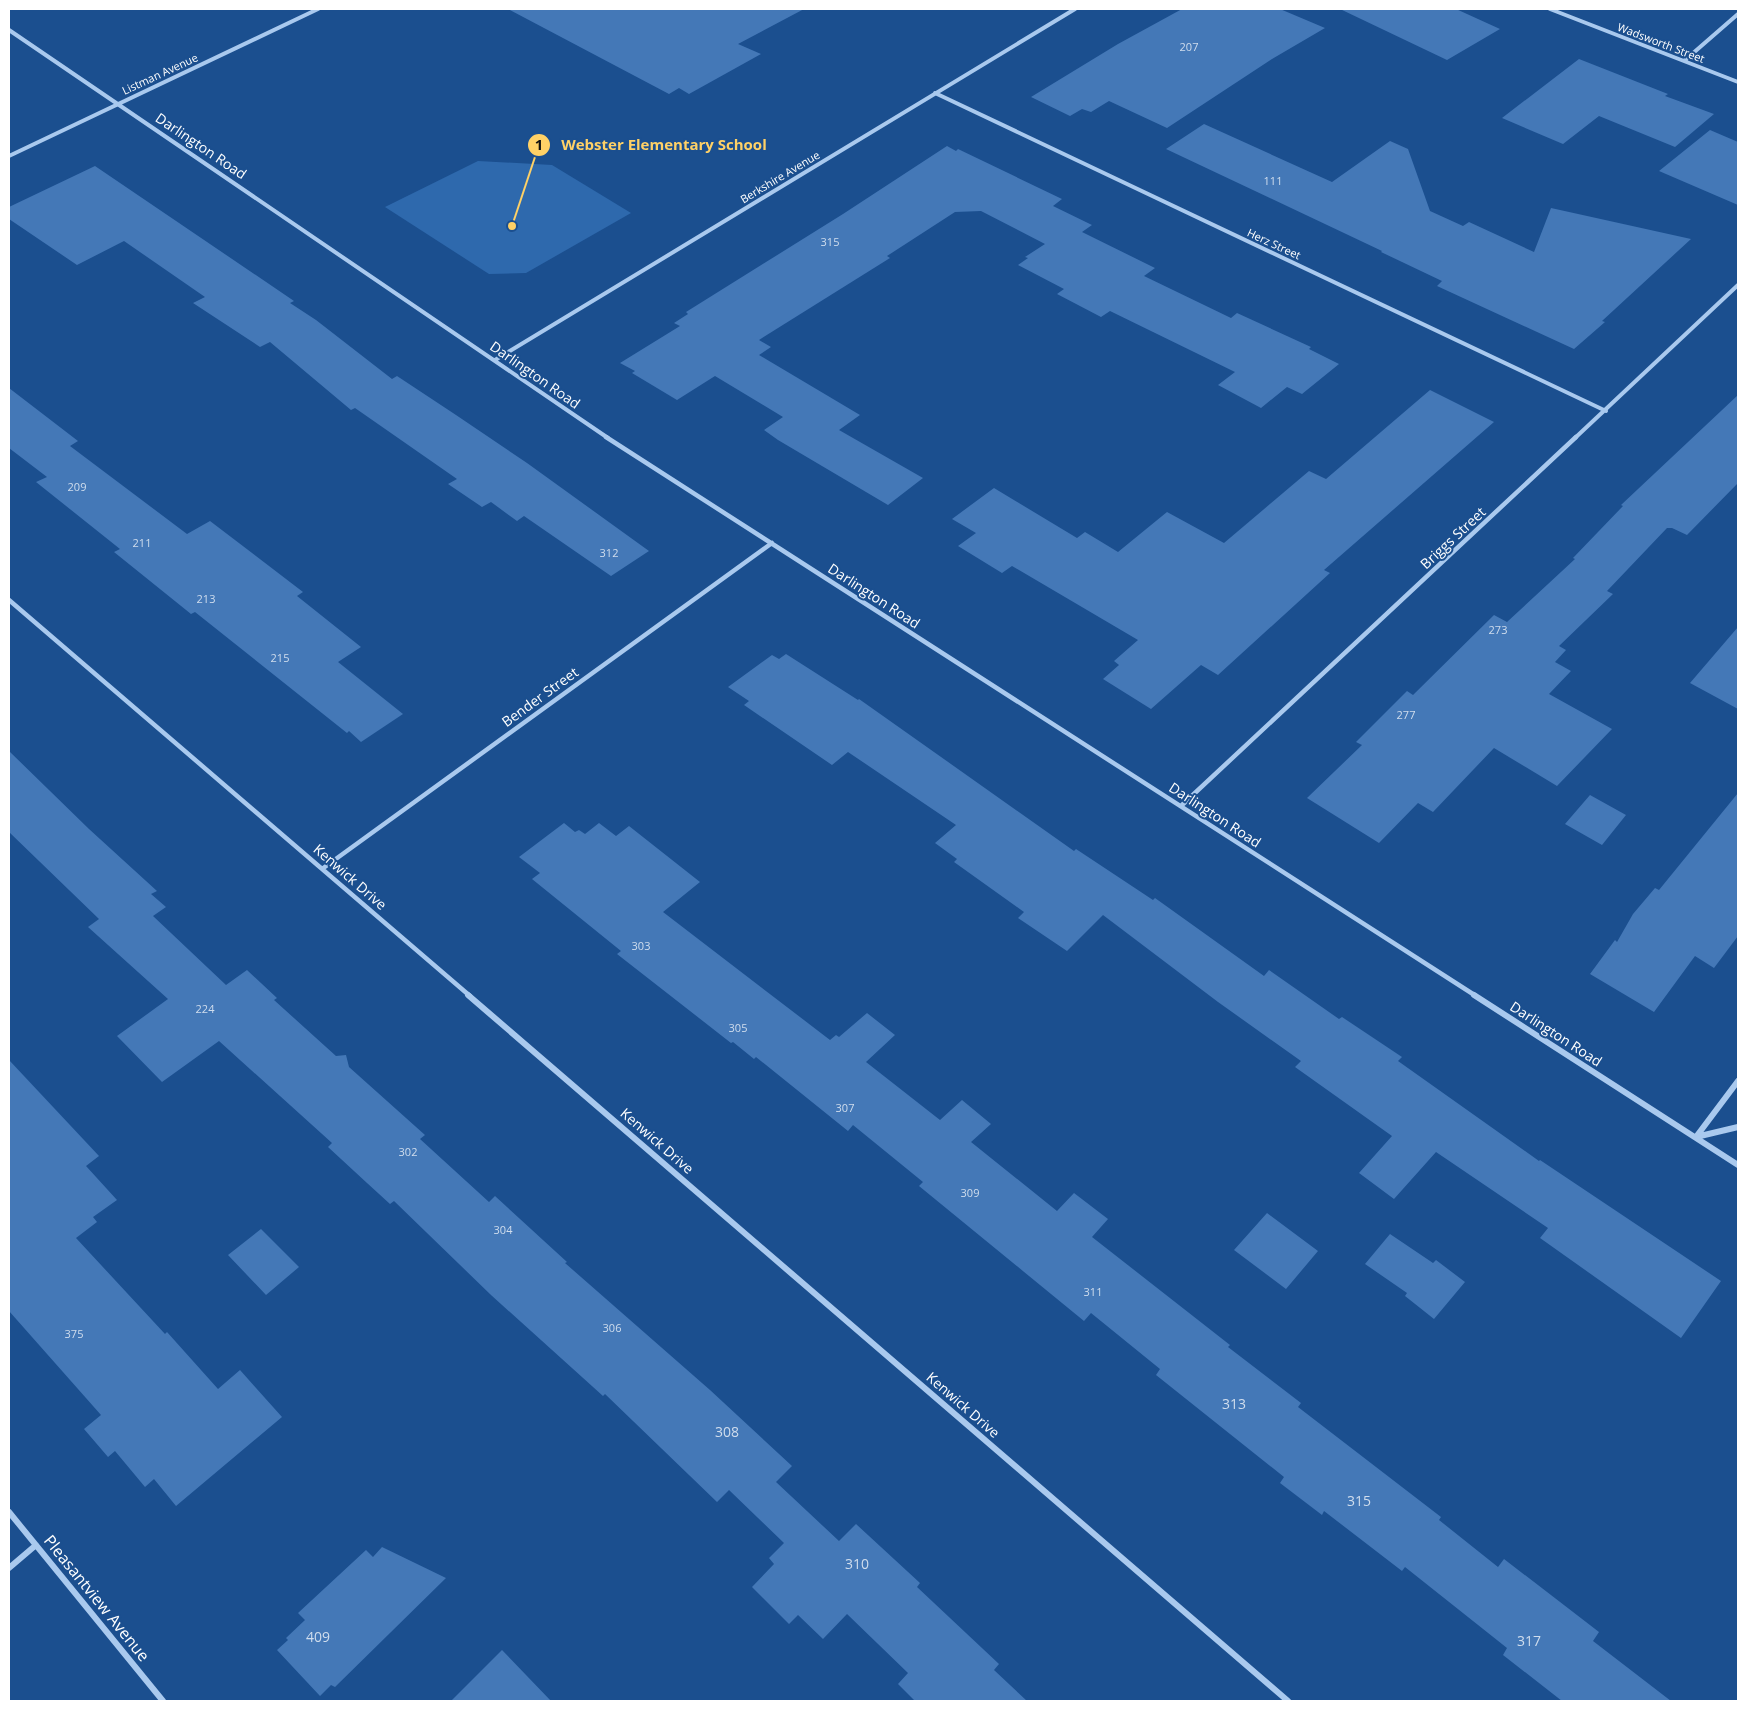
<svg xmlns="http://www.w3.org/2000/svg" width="1747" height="1710" font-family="'Open Sans',sans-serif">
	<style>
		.green { fill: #2e69ad }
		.building { fill: #4478b7 }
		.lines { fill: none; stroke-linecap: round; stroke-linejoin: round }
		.minor-far2 { stroke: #a9c9ee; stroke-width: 4 }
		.minor-far1 { stroke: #a9c9ee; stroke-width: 4.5 }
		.minor { stroke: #a9c9ee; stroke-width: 6 }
		.labels { text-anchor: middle; stroke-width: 4; stroke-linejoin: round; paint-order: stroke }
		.far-street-label { font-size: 11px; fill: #fff; stroke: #1b4f8f }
		.number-label { font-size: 11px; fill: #d0dded }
		.street-label { font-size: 14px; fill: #fff; stroke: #1b4f8f }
		.near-number-label { font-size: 14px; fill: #d0dded }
		.near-street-label { font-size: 16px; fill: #fff; stroke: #1b4f8f }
		.leader { fill: none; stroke: #ffd166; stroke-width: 2 }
		.callout-dot { fill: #ffd166; stroke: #1b4f8f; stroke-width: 2 }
		.mark-label { font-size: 15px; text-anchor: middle; font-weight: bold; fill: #111 }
		.callout-label { font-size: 15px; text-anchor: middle; font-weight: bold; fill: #ffd166; stroke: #1b4f8f; stroke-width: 4; stroke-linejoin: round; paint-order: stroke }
	</style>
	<rect width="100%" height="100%" fill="#1b4f8f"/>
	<!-- green -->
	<path class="green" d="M478,161L552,165L631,213L526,273L489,274L385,207Z"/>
	<!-- building -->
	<path class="building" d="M508,9H804L738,44L761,54L689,94L679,88L669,94Z
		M1182,9H1280L1325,28L1272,59L1167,128L1109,101L1091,112L1082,109L1070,116L1031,97L1118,44Z
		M1340,9H1456L1500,29L1447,60Z
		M1579,59L1668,94L1665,96L1714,114L1675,147L1599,116L1563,144L1502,118Z
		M1204,124L1332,182L1390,141L1408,149L1430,211L1463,226L1469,222L1534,252L1551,208L1691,239L1602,321L1605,322L1574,349L1437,286L1442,281L1381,252L1382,251L1166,149Z
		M1710,130L1738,142V205L1659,171Z
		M947,146L956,151L958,149L1062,199L1053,206L1092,225L1082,232L1155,268L1144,276L1231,318L1237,313L1311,347L1309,349L1339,364L1302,394L1287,387L1261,408L1218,385L1235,372L1110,311L1101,317L1057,294L1064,289L1018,265L1028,258L1025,257L1045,244L981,211L955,212L887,256L890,258L759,340L771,347L759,355L860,415L839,430L923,478L888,505L778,440L764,430L783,417L715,376L677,400L632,373L635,371L620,363L680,326L674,323L688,314L686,312L843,214Z
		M95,166L294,301L290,303L316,320L392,379L397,376L456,415L527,463L649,551L611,576L524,516L517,521L491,502L482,507L448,484L457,479L355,408L351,410L270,342L260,347L193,303L205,297L124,241L77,265L9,219V207Z
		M9,388L78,441L70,446L187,534L210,521L303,592L297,596L361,647L338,662L403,714L361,742L349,731L347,733L195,612L191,614L114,552L120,549L36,482L47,477L9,448Z
		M1430,390L1494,422L1324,570L1330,573L1218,675L1201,665L1151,709L1103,679L1119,665L1114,661L1138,640L1012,566L1002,573L958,546L976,533L952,519L994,488L1077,538L1085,532L1118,552L1167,512L1224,543L1309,471L1326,479Z
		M1738,395V483L1687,535L1672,528H1667L1607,591L1613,594L1559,646L1566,650L1555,662L1571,671L1549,694L1612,729L1557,786L1494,748L1433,812L1418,803L1379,843L1307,798L1362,745L1356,742L1407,691L1413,695L1494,615L1507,622L1575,559L1573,558L1623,506L1621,505Z
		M1738,627V709L1690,683Z
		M786,654L858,700L859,699L1074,851L1076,849L1153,900L1155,898L1264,976L1269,970L1339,1019L1342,1017L1402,1057L1398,1061L1539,1161L1540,1160L1721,1281L1681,1338L1540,1238L1548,1228L1436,1152L1394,1199L1359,1173L1392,1136L1295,1067L1301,1061L1218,1002L1103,915L1067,951L1018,918L1024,912L954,862L957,859L935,843L956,825L848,752L832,765L744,705L749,701L728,687L772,655L779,659Z
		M9,751L89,829L157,891L151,894L166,907L153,916L226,985L247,970L277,998L274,1000L336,1056L346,1055L349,1067L425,1135L420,1139L489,1202L495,1196L567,1262L565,1263L710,1390L792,1466L776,1482L839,1541L856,1524L920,1583L917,1587L999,1664L994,1670L1027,1701H915L898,1684L908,1673L847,1614L823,1639L798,1615L789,1624L752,1587L774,1564L769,1558L784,1543L729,1490L717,1502L605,1394L603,1396L491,1295L394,1201L390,1204L367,1183L328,1147L332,1143L219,1041L162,1082L117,1036L168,999L88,927L99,919L9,832Z
		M1738,793V936L1714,968L1695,956L1654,1012L1590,974L1615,940L1617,942L1633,914L1655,888L1659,890Z
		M1590,795L1626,815L1602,845L1565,824Z
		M564,823L575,832L579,830L585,834L599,823L616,836L629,826L700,882L663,912L830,1040L836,1035L839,1037L867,1013L895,1035L866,1062L940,1120L962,1100L991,1124L971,1142L1057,1211L1074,1193L1108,1219L1092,1237L1230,1345L1228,1347L1301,1403L1298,1407L1441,1517L1439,1520L1498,1567L1504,1559L1599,1632L1593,1641L1671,1701H1562L1503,1655L1507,1648L1405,1567L1402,1571L1324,1511L1322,1515L1280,1483L1284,1477L1156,1375L1160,1369L1091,1313L1084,1321L919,1186L923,1182L853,1125L848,1131L756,1057L754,1059L733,1042L731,1043L617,954L621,951L532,879L540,873L519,857Z
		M9,1060L99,1156L86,1166L117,1200L93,1217L97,1222L76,1238L165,1334L167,1332L218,1389L240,1370L282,1417L176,1506L154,1479L145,1487L115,1451L108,1457L84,1429L101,1415L9,1311Z
		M1267,1213L1318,1251L1286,1289L1234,1250Z
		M261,1229L299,1267L266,1295L228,1255Z
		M1390,1234L1433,1263L1436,1260L1465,1282L1434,1319L1405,1296L1407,1293L1365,1264Z
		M382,1547L446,1578L335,1687L331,1685L320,1696L277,1650L288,1640L286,1638L305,1620L298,1613L366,1550L373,1557Z
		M502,1650L551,1701H451Z"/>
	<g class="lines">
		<!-- minor-far2 -->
		<path class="minor-far2" d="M1550,9L1738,82
			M9,30L608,438
			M1684,61L1738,14
			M935,93L1606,411
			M9,156L318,9
			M495,360L1075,9
			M1575,438L1738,285"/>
		<!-- minor-far1 -->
		<path class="minor-far1" d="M606,437L1476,996
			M9,600L470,996
			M1181,806L1576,437
			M322,869L772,543"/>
		<!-- minor -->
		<path class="minor" d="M468,995L1288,1701
			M1474,995L1738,1165
			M1696,1137L1738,1081
			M1696,1137L1738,1127
			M9,1512L163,1701
			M9,1568L36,1545"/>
	</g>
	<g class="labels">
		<!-- far-street labels -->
		<g class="far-street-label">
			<text transform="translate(1661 43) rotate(21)" y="4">Wadsworth Street</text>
			<text transform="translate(160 74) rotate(-25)" y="4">Listman Avenue</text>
			<text transform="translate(780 177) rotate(-31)" y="4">Berkshire Avenue</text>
			<text transform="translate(1274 244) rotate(25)" y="4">Herz Street</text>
		</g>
		<!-- number labels -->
		<g class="number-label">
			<text x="1189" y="51">207</text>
			<text x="1273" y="185">111</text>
			<text x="830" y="246">315</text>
			<text x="77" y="491">209</text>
			<text x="142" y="547">211</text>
			<text x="609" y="557">312</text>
			<text x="206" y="603">213</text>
			<text x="1498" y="634">273</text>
			<text x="280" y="662">215</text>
			<text x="1406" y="719">277</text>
			<text x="641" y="950">303</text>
			<text x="205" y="1013">224</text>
			<text x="738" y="1032">305</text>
			<text x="845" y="1112">307</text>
			<text x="408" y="1156">302</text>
			<text x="970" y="1197">309</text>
			<text x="503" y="1234">304</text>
			<text x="1093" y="1296">311</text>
			<text x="612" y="1332">306</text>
			<text x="74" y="1338">375</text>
		</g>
		<!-- street labels -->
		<g class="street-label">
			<text transform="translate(201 146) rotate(34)" y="5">Darlington Road</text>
			<text transform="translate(535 375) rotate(35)" y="5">Darlington Road</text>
			<text transform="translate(1453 538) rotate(-43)" y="5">Briggs Street</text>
			<text transform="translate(874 596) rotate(33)" y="5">Darlington Road</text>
			<text transform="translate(540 697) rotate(-36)" y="5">Bender Street</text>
			<text transform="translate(1215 815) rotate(33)" y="5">Darlington Road</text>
			<text transform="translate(350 877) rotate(41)" y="5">Kenwick Drive</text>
			<text transform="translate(1556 1034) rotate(33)" y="5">Darlington Road</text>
			<text transform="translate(657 1141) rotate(41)" y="5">Kenwick Drive</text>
			<text transform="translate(963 1405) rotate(41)" y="5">Kenwick Drive</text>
		</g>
		<!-- near-number labels -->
		<g class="near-number-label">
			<text x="1234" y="1409">313</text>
			<text x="727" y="1437">308</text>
			<text x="1359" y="1506">315</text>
			<text x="857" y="1569">310</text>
			<text x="318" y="1642">409</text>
			<text x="1529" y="1646">317</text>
		</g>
		<!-- near-street labels -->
		<g class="near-street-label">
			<text transform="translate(97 1598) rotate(51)" y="6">Pleasantview Avenue</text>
		</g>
	</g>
	<!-- callouts -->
	<path class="leader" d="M512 226L539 145"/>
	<g class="callout-dot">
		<circle cx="512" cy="226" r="5"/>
		<circle cx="539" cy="145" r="12"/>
	</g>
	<g class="mark-label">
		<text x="539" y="150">1</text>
	</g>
	<g class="callout-label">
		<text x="664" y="150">Webster Elementary School</text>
	</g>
	<!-- border -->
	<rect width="1747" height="1710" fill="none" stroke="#ffffff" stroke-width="20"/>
</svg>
